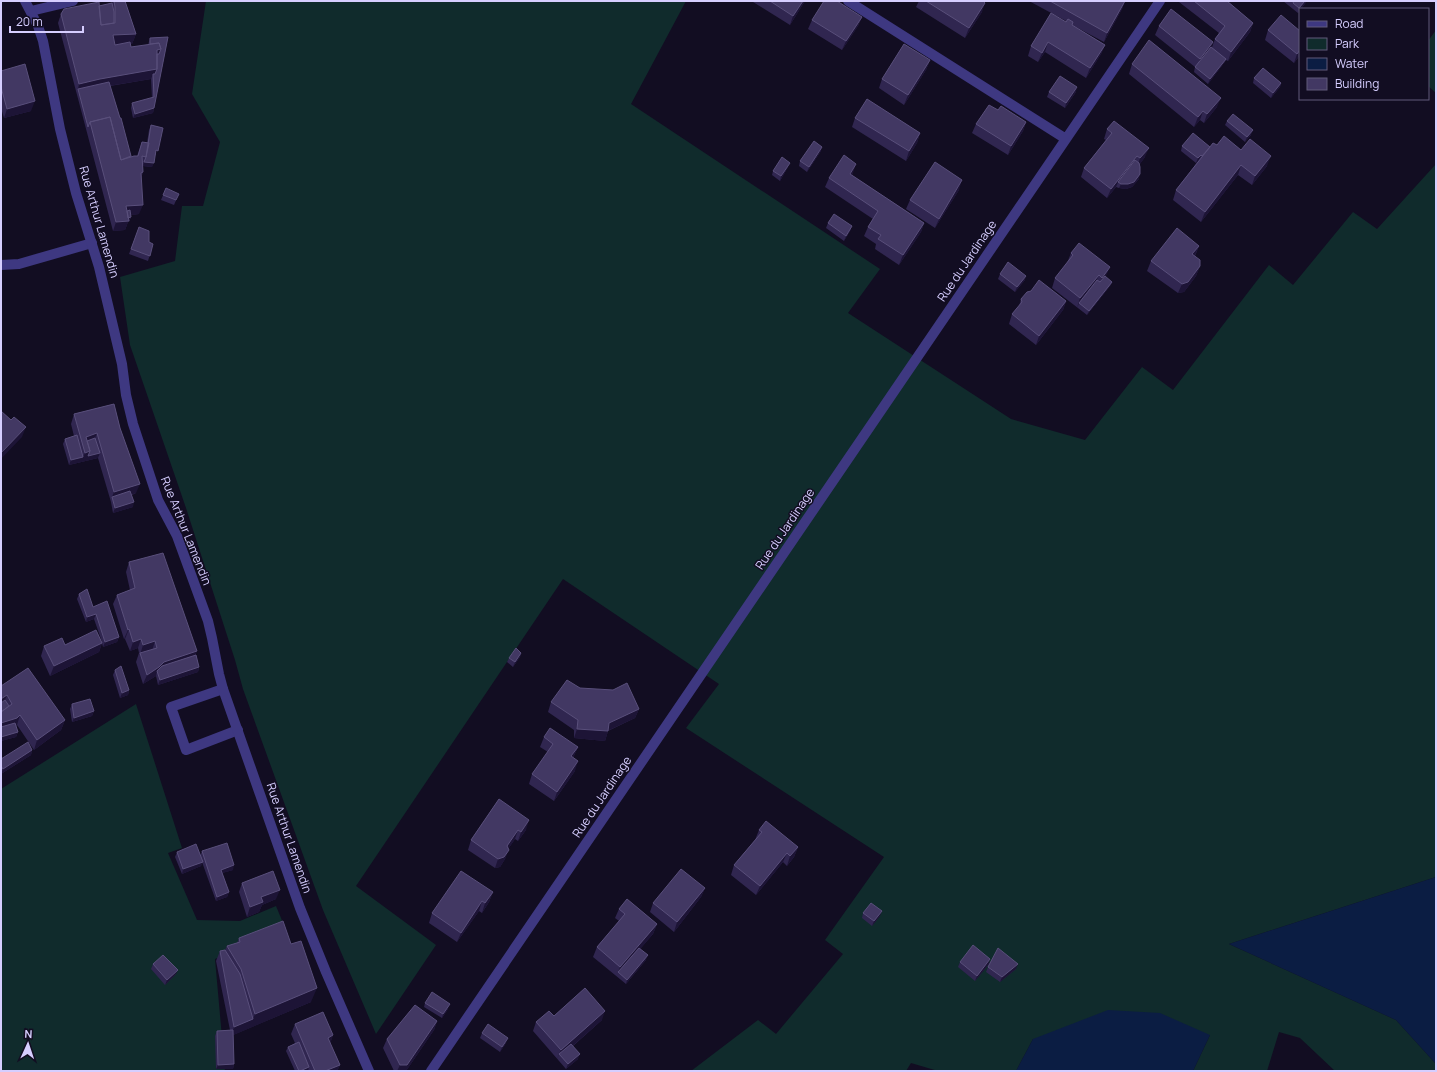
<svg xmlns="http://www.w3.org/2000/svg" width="1437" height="1072" font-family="Manrope,sans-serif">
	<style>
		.green { fill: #102b2c }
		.water { fill: #0b1d43 }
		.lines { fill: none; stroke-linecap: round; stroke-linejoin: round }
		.service { stroke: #3e3881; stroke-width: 10 }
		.minor { stroke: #3e3881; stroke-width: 10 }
		.tertiary { stroke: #3e3881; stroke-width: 10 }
		.wall { fill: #302650 }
		.shaded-wall { fill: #1d1436 }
		.building { fill: #423863; stroke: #594f7b }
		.labels { text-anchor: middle; stroke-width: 3; stroke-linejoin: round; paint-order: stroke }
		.street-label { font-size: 12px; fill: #d6ceff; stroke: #120d22 }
	</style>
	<rect width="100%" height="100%" fill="#120d22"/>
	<!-- green -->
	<path class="green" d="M206,1H686L631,104L880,269L848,313L1011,419L1085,440L1142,367L1173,390L1269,265L1293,285L1353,212L1377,229L1436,164V877L1229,944L1396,1020L1436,1064V1071H1335L1300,1038L1279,1032L1267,1071H1193L1210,1035L1033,1039L1016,1071H938L911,1063L906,1071H691L758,1020L776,1034L843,954L825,940L884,857L686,728L719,684L563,579L356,886L436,945L376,1034L323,910L243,689L235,660L186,508L130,345L120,277L175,261L182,206H203L220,142L192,94Z
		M1436,30V93L1428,86V41Z
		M136,704L182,848L168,853L197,920L240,921L276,906L286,930L215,959L225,1071H1V789Z"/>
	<!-- water -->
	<path class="water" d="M1436,877V1064L1396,1020L1229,944Z
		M1108,1010L1160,1013L1210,1035L1193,1071H1016L1033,1039Z"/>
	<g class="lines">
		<!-- service -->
		<path class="service" d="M1,265L19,264L92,243
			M223,689L171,707L186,750L238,730"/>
		<!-- minor -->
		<path class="minor" d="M848,1L1066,139
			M31,11L73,1
			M431,1071L1160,1"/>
		<!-- tertiary -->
		<path class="tertiary" d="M25,1L38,26L43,41L60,129L76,193L99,267L122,364L126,395L133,424L158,500L177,536L208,621L212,638L219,674L223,689L300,908L326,972L369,1071"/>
	</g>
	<!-- wall -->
	<path class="wall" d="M113,1H125L136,34L132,44H131V47L148,45L150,38L168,37L153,113L133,118L131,108L132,103L152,98L151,79L110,86L131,156H137L142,142L147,143L149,130L151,125L156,155H155L152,167L143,166V172L141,178L139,214L131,215V217L129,222H128L125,230L113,231L58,23L61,14L112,3Z
		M754,1H805L790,25L753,2Z
		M919,1H983L982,12L965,38L916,7Z
		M1029,1H1125L1122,9L1104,42L1072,25L1105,45L1101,54L1086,78L1045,52L1038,62L1028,56L1031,46L1066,21Z
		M1179,1H1227L1253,23L1250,32L1228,61L1226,60L1224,63L1208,84L1194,72L1195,67L1155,35L1159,26L1213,42L1211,47H1212L1215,39L1219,33L1179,2Z
		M1283,1H1307L1298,13Z
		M862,17L858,26L842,50L808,29L812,20Z
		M1268,30L1300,31V55L1294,63L1265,40Z
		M930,60L926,70L904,105L879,88L882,79Z
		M1132,64L1217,107L1204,123L1200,120L1194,127L1129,74Z
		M1,71L31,111L4,118L1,108Z
		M1254,78L1281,83L1280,87L1271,98L1253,83Z
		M1049,92H1076L1065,108L1047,97Z
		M998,110L1026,122L1023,131L1008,155L972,133L976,124Z
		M855,118L920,133L917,143L906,161L852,127Z
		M1227,121L1251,135L1245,142L1225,125Z
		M1107,129L1145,157L1139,165V179L1132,187L1126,189L1119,188L1116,187L1107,198L1081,177L1084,168L1106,140L1104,139Z
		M1217,145L1241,150L1267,166L1252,185L1238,175L1201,222L1173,200L1176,190L1199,160L1196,163L1181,151L1182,146L1210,147Z
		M821,151L807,172L799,166L800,161Z
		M788,167L780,181L772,175L773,171Z
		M853,173L852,175L924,223L921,232L899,265L875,249L876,244L864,236L868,227L873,219L825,187L829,178Z
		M166,188L177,198L174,205L161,200Z
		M959,190L935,228L906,209L910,200Z
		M828,223L852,226L850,231L844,241L826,228Z
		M139,227L149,242L153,244L148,261L129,254Z
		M1199,246L1195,256L1200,266L1196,276L1184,292L1178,293L1147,271L1151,261Z
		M1071,253L1112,282L1110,286L1087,315L1052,288L1055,278L1067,263Z
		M1000,274L1025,280L1015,292L998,279Z
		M1031,291L1066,301L1063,310L1036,345L1009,324L1012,314L1019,306L1021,299Z
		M114,404L136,493L132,495L133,507L113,513L111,502L98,458L69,465L63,444L65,439L74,436L71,424L74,414Z
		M129,562L196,655L199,667L198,672L158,685L156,676L143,684L136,662L139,653L138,648L130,651L125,639H124L113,604L117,595L130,590L126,572Z
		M79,594L93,607L119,637L117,642L103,647L102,643L99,652L50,676L41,656L44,646L102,642L94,619L86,622L77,599Z
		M521,653L520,657L513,667L507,662L509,658Z
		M115,670L129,690L128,695L120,698L113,675Z
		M1,686L65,720L61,730L34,750L17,725L16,726L18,732L16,737L1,741Z
		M580,688L639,709L635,718L608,731L605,741L574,738V730L548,712L551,702Z
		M72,704L94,711L92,716L72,722L70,709Z
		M544,737L578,747L573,758L575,771L554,801L529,784L532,774L548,752L540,747Z
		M32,750L31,755L1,774V759Z
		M499,799L526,830L518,841L515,839L508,849L505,859L500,867L495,868L468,850L471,840Z
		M759,830L798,847L794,857L787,866L783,862L756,895L731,875L734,865L755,840Z
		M202,851L233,870L222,873L229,892L227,897L216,901L202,862L201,866L182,874L175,857L177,852L200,856Z
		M242,883L276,899L262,905L259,912L247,917L239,892Z
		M705,888L701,897L674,932L650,912L653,903Z
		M493,892L489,902L482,913L479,911L457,942L429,923L432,913Z
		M619,909L657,924L653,934L640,949L646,960L626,984L593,957L597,947L619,921L615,918Z
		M863,913L880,916L872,926L862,918Z
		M239,938L311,1002L233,1035L234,1064L233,1069H216L215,1036L217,1031L230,1030L216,961L220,951L225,950L227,946L237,943Z
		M960,962L989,964L975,981L958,967Z
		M153,964L176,974L165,985L151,969Z
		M988,967L1016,969L1000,982L986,972Z
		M425,1003L448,1009L442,1018L424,1007Z
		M554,1016L602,1020L573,1046L578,1059L566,1069L533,1031L536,1022Z
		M437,1021L434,1030L406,1071H394L383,1048L387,1039Z
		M295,1024L333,1035L330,1043L340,1065L337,1071H295L286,1051L288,1047L295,1043L291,1034Z
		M482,1033L506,1043L500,1052L480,1038Z"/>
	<!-- shaded-wall -->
	<path class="shaded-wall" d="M803,1H805L790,25L793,16Z
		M1125,1L1122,9L1104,42L1107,33Z
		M1305,1H1307L1298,13L1299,8Z
		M985,3L982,12L965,38L969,28Z
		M862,17L858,26L842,50L846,41Z
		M1253,23L1250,32L1228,61L1231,52Z
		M136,34L132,44L110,45L113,35Z
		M1048,42L1045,52L1038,62L1042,53Z
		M1213,42L1210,52L1197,68L1200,59Z
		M1105,45L1101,54L1086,78L1090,68Z
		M150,49H161L157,59Z
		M1300,50V55L1294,63L1297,54Z
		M1226,59L1224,63L1208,84L1210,79Z
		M930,60L926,70L904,105L908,95Z
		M157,69L154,79L153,74L151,79L96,88L78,89L79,84L100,79Z
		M1281,83L1280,87L1271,98L1273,93Z
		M1077,87L1076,92L1065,108L1066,103Z
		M1221,98L1217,107L1204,123L1207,114Z
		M35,101L31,111L4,118L7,109Z
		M154,108L153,113L133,118L135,114Z
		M1203,111L1200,120L1194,127L1198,117Z
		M1026,122L1023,131L1008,155L1011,146Z
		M1253,130L1251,135L1245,142L1247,137Z
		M920,133L917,143L906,161L909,151Z
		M822,147L821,151L807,172L809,167Z
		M1149,148L1145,157L1137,168L1140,158Z
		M1201,155L1199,160L1196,163L1198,158Z
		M1137,156L1133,165L1118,182L1116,187L1107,198L1111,189Z
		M1271,156L1267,166L1252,185L1255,176Z
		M144,162L154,163L152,167L143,166Z
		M790,163L788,167L780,181L781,176Z
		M856,164L853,173L847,183L850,174Z
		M1241,165L1238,175L1201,222L1205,212Z
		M143,172L140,182L141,173Z
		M1140,174L1139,179L1132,187L1126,189L1119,188L1121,184Z
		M962,180L959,190L935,228L939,219Z
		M143,205L139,214L125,216L126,206Z
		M131,217L129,222H128L125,230L113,231L116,222L126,218Z
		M924,223L921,232L899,265L903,255Z
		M852,226L850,231L844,241L846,236Z
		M1199,246L1195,255L1189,263L1192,254Z
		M1200,266L1196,276L1184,292L1178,293L1182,284Z
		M1110,267L1106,276L1098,287L1102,278Z
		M1099,275L1095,284L1079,303L1077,308L1080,298Z
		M1026,276L1025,280L1015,292L1017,287Z
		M1112,282L1110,286L1087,315L1089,311Z
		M1066,301L1063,310L1036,345L1039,336Z
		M26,427L22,437L1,459V453Z
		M97,433L93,443L84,441L86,437Z
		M90,451L100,453L98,458L69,465L71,460L83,457L85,453Z
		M140,484L136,493L113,501L112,497L114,492Z
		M134,502L133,507L113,513L115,508Z
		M96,614L94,619L86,622L87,617Z
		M129,629L125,639H124L128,630Z
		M119,637L117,642L103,647L105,642Z
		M141,639L138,648L130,651L133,642Z
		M155,641L152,651L140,655L143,645Z
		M102,643L99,652L50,676L54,666Z
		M197,651L194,660L157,671L156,676L143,684L147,675L164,662Z
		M521,653L520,657L513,667L515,662Z
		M199,667L198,672L158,685L160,680Z
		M129,690L128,695L120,698L122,693Z
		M7,695L3,705L1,706V699Z
		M639,709L635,718L607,731H608L605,741L574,738L577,729L609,723Z
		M94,711L92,716L72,722L74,718Z
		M20,715L17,725L13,727L1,731V723Z
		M65,720L61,730L34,750L37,740Z
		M18,732L16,737L1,741V737Z
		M578,747L574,756L568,765L571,756Z
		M32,750L31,755L1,774L3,769Z
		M578,761L575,771L554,801L557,792Z
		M529,820L526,830L518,841L521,832Z
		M518,830L515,839L504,855L507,846Z
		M798,847L794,857L787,866L790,856Z
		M509,850L505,859L500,867L495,868L498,859Z
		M787,853L783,862L756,895L760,886Z
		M203,862L201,866L182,874L183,869Z
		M234,865L233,870L219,874L221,870Z
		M705,888L701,897L674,932L677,922Z
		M280,890L276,899L262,905L259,912L247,917L250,907L261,897Z
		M229,892L227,897L216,901L217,897Z
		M493,892L489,902L482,913L485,903Z
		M482,901L479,911L457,942L461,933Z
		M882,911L880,916L872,926L874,921Z
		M657,924L653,934L620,973L618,972L620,967Z
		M648,955L646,960L626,984L627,980Z
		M990,959L989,964L975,981L977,976Z
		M1018,964L1016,969L1000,982L1002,977Z
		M178,970L176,974L165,985L167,980Z
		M317,988L311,1002L231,1036L234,1027L253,1019L255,1014Z
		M450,1004L448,1009L442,1018L443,1014Z
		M605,1011L602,1020L561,1056L559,1054L557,1059L561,1050Z
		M437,1021L434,1030L406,1071H397L400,1065Z
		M333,1035L330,1045L328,1038Z
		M508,1038L506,1043L500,1052L502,1047Z
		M580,1054L578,1059L566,1069L568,1064Z
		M234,1064L233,1069H216L218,1065Z
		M340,1065L337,1071H325Z
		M309,1067L308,1071H300Z"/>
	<!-- building -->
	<path class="building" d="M114,1H125L136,34L113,35L115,45L130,42L131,47L159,43L161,49L157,50V69L100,79L79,84L61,14L64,9L99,2L101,25L115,23V7Z
		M770,1H803L793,16Z
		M824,1H837L862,17L846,41L812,20Z
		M926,1H983L985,3L969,28Z
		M1050,1H1125L1107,33Z
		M1194,1H1227L1253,23L1231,52L1215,39L1225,26Z
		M1294,1H1305L1299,8L1293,3Z
		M112,3L114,12V23L101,25L99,6Z
		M1171,9L1213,42L1200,59L1159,26Z
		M1051,13L1066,22L1068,19L1073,22L1072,25L1105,45L1090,68L1048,42L1042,53L1031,46Z
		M1281,15L1300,31V50L1297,54L1268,30Z
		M168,37L154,108L135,114L132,103L154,97L153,74H155L157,69V54H159L161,49L159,43L150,44V38Z
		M1149,40L1221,98L1207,114L1203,111L1198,117L1132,64Z
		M904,44L930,60L908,95L882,79Z
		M1211,47L1226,59L1210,79L1195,67Z
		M25,64L35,101L7,109L1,87V71Z
		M1263,68L1281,83L1273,93L1254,78Z
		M1060,76L1077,87L1066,103L1049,92Z
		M109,82L120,118H121L131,156L121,160L110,117L90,122L88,127L78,89Z
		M867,99L920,133L909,151L855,118Z
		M989,105L998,110L1001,106L1026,122L1011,146L976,124Z
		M1233,114L1253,130L1247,137L1227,121Z
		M110,117L121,160L134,156H138L142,142L149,143L146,157L142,156L143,172L141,173L143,205L126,206L129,221L116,222L90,122Z
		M1114,121L1149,148L1140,158L1137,156L1111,189L1084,168L1112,133L1107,129Z
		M151,125L163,128L158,151L156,150L154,163L144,162L146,157Z
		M1193,133L1210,147L1202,156L1201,155L1198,158L1182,146Z
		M1224,136L1241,150L1250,139L1271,156L1255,176L1241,165L1205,212L1176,190L1213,143L1217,145Z
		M814,141L822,147L809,167L800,161Z
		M844,155L856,164L850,174L924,223L903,255L878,239L881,235L868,227L878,211L829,178Z
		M782,157L790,163L781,176L773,171Z
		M1135,160L1139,163L1140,167V174L1134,182L1128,184H1121L1118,182Z
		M935,162L962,180L939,219L910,200Z
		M166,188L179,194L176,200L163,195Z
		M130,210L131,217L128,218L127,211Z
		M834,214L852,226L846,236L828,223Z
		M139,227L149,231V242L153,244L150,256L131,249Z
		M1177,228L1199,246L1192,254L1200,260V266L1188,282L1182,284L1151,261Z
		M1079,243L1110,267L1102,278L1099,275L1080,298L1055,278L1073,255L1071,253Z
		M1008,262L1026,276L1017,287L1000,274Z
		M1105,276L1112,282L1089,311L1079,303L1097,280L1100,282Z
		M1039,280L1066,301L1039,336L1012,314L1022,302L1021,299L1027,292L1031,291Z
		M114,404L120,428L140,484L114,492L97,433L86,437L90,451L85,453L74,414Z
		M1,411L11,420L14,417L26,427L1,453Z
		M77,435L83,457L71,460L65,439Z
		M95,438L100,453L88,456L90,451L87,441Z
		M130,491L134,502L115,508L112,497Z
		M163,553L197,651L164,662L159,667L147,675L140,653L157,648L155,641L143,645L141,639L133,642L129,629L128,630L117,595L135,588L129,562Z
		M87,589L93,607L107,601L119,637L105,642L96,614L87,617L79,594Z
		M96,630L102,643L54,666L44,646L62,638L65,645Z
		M516,648L521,653L515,662L509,658Z
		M196,655L199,667L160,680L157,671L162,666Z
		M121,666L129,690L122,693L115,670Z
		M28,668L65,720L37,740L20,715L17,718L1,723V712L12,704L7,695L1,699V686Z
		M567,680L580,688L613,690L627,683L639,709L609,723L608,731L577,729L578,720L551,702Z
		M90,699L94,711L74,718L72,704Z
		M5,700L9,706L1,712V703Z
		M15,723L18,732L1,737V727Z
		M550,728L578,747L571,756L578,761L557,792L532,774L553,744L544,737Z
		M28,742L32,750L3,769L1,766V759Z
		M499,799L529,820L521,832L518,830L507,846L509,850L504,857L498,859L471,840Z
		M766,821L798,847L790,856L787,853L760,886L734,865L762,832L759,830Z
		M227,843L234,865L221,870L229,892L217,897L202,851Z
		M196,844L203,862L183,869L177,852Z
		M681,869L705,888L677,922L653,903Z
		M273,871L280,890L261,897L263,902L250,907L242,883Z
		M461,871L493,892L485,903L482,901L461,933L432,913Z
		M627,899L657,924L620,967L597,947L625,914L619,909Z
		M871,903L882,911L874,921L863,913Z
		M283,921L291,944L301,941L317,988L255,1014L241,969L227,946L240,942L239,938Z
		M973,945L990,959L977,976L960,962Z
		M639,948L648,955L627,980L618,972Z
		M998,948L1018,964L1002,977L988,967Z
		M225,950L240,974L253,1019L234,1027L220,951Z
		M163,955L178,970L167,980L153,964Z
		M585,988L605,1011L561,1050L536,1022L549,1011L554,1016Z
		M432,992L450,1004L443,1014L425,1003Z
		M415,1005L437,1021L407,1065H400L387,1039Z
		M323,1012L333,1035L328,1038L340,1065L325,1071H315L295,1024Z
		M488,1024L508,1038L502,1047L482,1033Z
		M233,1030L234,1064L218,1065L217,1031Z
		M299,1042L309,1067L300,1071H299L288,1047Z
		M571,1044L580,1054L568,1064L559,1054Z"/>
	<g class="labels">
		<!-- street labels -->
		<g class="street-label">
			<text transform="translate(99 222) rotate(74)" y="4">Rue Arthur Lamendin</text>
			<text transform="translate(967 261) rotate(-56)" y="4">Rue du Jardinage</text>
			<text transform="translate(785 529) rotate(-56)" y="4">Rue du Jardinage</text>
			<text transform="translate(186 531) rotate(68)" y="4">Rue Arthur Lamendin</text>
			<text transform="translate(602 797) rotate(-56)" y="4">Rue du Jardinage</text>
			<text transform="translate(289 838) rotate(71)" y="4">Rue Arthur Lamendin</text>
		</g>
	</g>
	<!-- border -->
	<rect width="1437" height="1072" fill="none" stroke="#d6ceff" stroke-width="4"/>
	<!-- legend -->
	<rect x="1299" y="8" width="130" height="92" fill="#120d22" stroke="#605a7a"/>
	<rect x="1307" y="21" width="20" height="6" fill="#3e3881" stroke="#605a7a"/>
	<text x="1335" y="28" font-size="12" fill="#d6ceff">Road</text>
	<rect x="1307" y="38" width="20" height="12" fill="#102b2c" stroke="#605a7a"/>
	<text x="1335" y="48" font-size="12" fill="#d6ceff">Park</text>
	<rect x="1307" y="58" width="20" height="12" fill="#0b1d43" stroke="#605a7a"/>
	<text x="1335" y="68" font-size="12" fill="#d6ceff">Water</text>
	<rect x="1307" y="78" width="20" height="12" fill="#423863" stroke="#605a7a"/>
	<text x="1335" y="88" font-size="12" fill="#d6ceff">Building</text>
	<!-- north arrow -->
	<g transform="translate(28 1044) rotate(3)" stroke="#120d22" stroke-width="3" paint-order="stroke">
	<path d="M0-3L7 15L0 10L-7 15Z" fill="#d6ceff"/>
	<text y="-6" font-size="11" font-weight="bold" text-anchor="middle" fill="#d6ceff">N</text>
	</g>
	<!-- scale -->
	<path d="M10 26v6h73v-6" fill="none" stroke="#d6ceff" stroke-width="2"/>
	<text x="16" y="26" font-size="12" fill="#d6ceff" stroke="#120d22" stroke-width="3" paint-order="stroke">20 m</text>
</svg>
